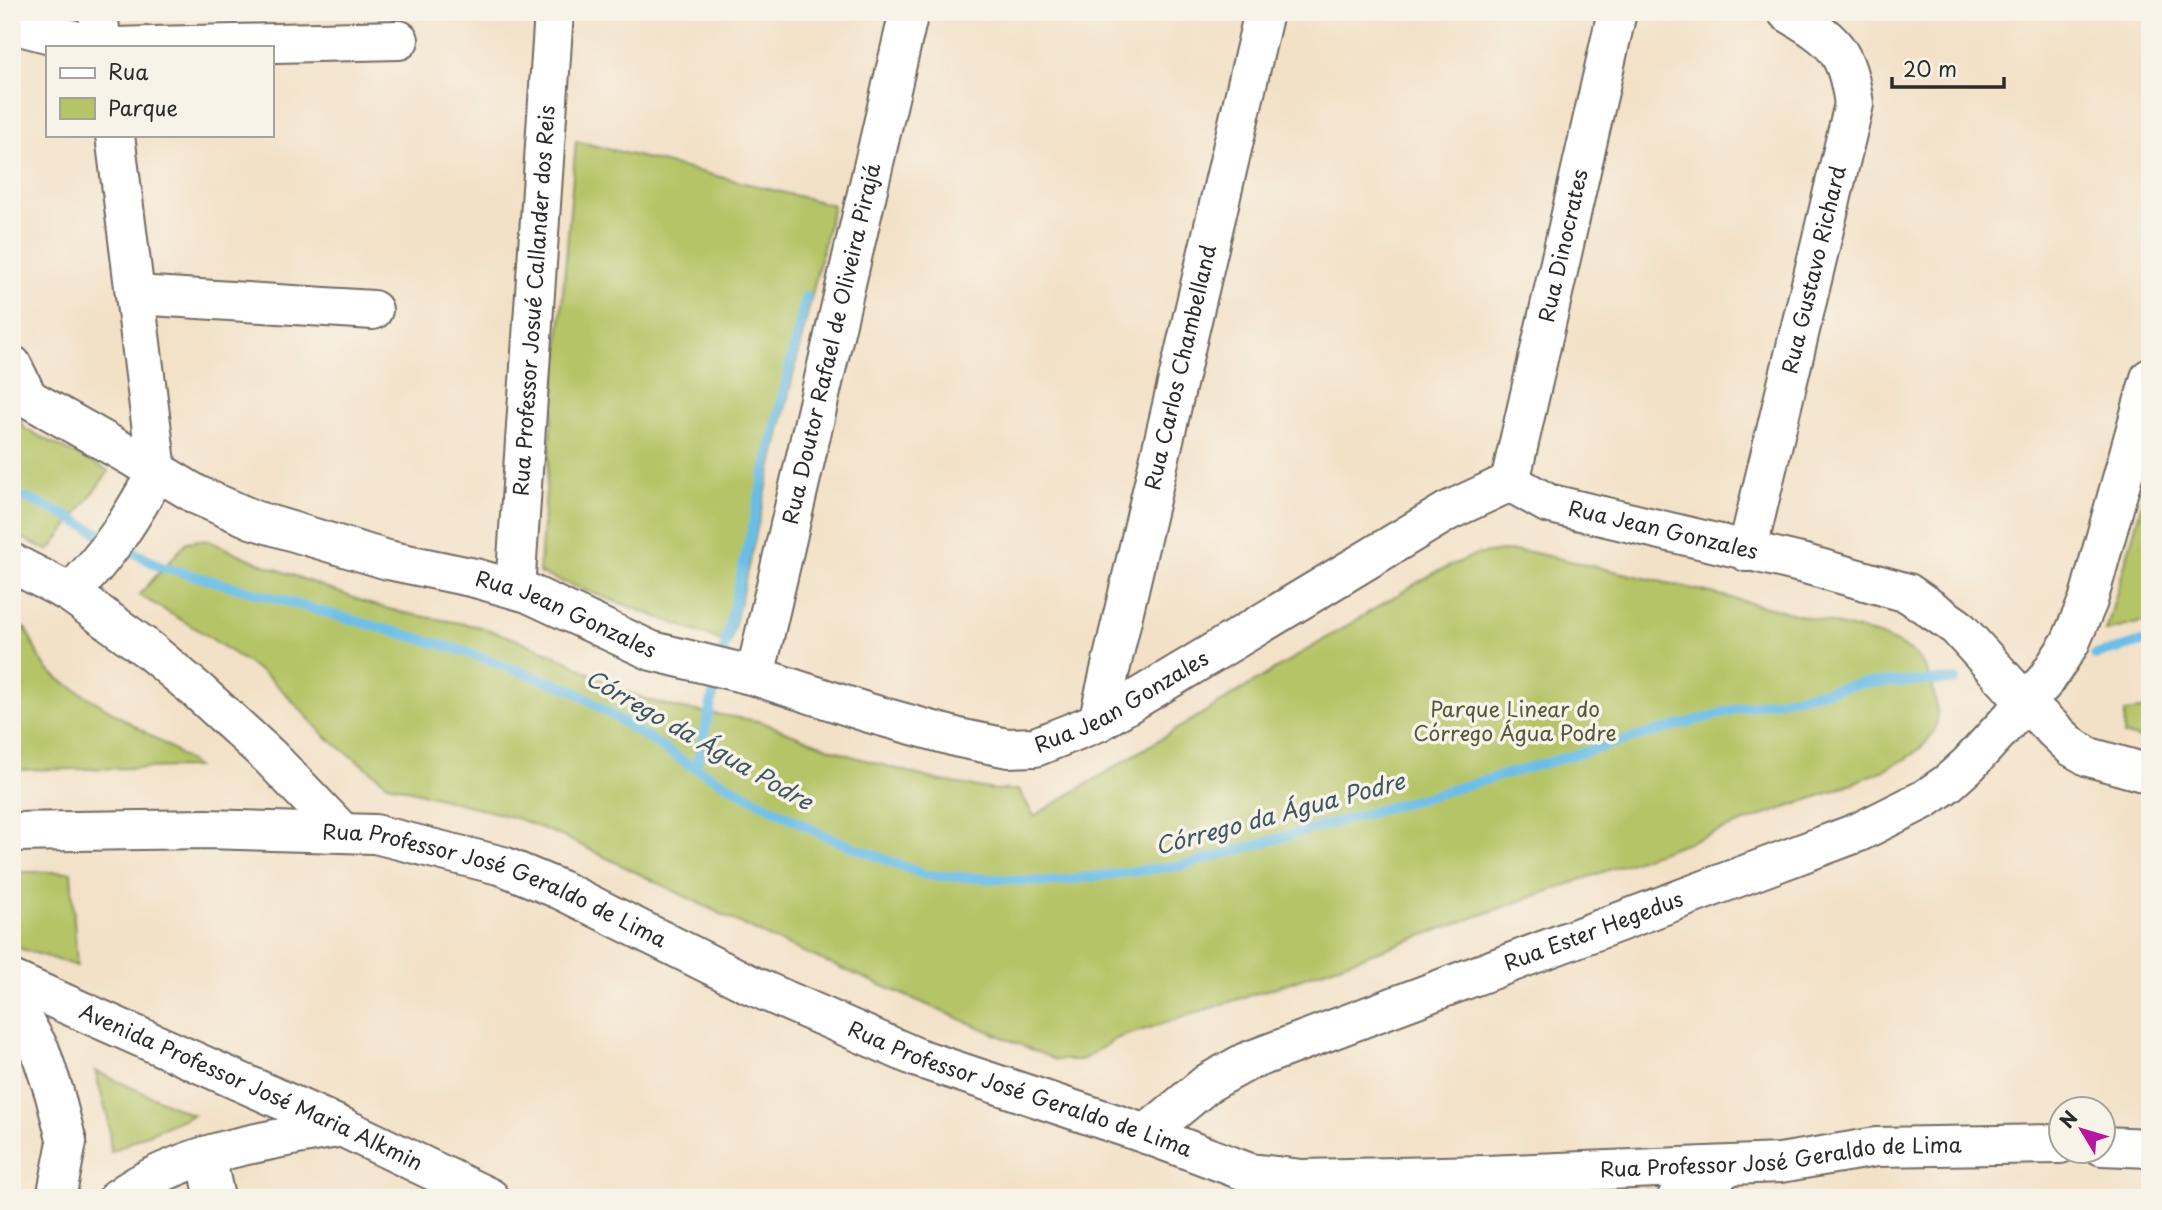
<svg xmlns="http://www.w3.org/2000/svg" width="2162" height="1210" font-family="'Playpen Sans',sans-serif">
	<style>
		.green { fill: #b5c466; stroke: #707848; stroke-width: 2 }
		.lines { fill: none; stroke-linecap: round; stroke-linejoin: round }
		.stream { stroke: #6abee6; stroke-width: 10 }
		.minor-casing { stroke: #716b62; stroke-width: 42 }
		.tertiary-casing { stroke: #716b62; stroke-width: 42 }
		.minor { stroke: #fff; stroke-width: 38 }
		.tertiary { stroke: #fff; stroke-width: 38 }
		.labels { text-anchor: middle; stroke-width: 7; stroke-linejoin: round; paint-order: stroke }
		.street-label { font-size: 21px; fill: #2b2b2b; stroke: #f7f3e8 }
		.park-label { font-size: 21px; fill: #54593d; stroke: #f7f3e8 }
		.water-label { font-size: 23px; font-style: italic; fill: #3e5763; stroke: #f7f3e8 }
	</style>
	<rect width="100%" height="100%" fill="#f7f3e8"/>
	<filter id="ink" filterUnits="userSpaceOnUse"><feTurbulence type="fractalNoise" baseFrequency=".0143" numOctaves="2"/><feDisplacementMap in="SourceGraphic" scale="14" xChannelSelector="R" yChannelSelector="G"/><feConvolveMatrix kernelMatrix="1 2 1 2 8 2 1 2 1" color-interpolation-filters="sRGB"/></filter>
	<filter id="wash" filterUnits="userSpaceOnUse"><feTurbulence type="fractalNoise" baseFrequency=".00686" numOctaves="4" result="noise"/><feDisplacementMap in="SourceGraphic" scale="28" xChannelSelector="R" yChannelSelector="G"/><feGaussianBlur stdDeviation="1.57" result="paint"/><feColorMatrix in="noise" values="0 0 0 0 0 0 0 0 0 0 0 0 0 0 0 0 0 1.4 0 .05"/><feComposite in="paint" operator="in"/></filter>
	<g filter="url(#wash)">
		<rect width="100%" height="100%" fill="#f3e1c7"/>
		<!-- green -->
		<path class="green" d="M576,141L833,205L730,644L539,573Z
			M12,403L25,429L109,471L49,551L12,533Z
			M2150,475V620L2106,631Z
			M200,540L209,541L257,562L370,604L404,613L481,627L523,642L566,660L608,684L651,701L678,708L758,721L851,756L936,780L994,790H1019L1034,816L1432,574L1475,555L1502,551L1530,552L1711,593L1879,635C1911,649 1927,657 1934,694C1936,703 1939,716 1936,725C1926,760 1866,776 1836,790L1276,987L1118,1038L1082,1060H1056L766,936L566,838L519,819L388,784L326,737L283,691L267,676L200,631L139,595L187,542Z
			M20,626L26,629L39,657L47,669L59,679L171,748L196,767L17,770Z
			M2150,709V741L2124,735L2125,712Z
			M12,872H71L77,966L12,946Z
			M95,1071L193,1115L145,1135L111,1152L108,1119Z"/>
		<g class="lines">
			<!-- stream -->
			<path class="stream" d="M12,492L63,514L159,566L457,649L573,690L688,764L823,835L925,875L1049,882L1185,865L1736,709L1864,683L1955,680
				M2095,655L2150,640
				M696,768L806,296"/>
		</g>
	</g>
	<g filter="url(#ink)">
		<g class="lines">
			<!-- minor casing -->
			<g class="minor-casing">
				<g id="minor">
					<path d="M98,12L102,47"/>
					<path d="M12,24L101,47"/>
					<path d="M112,47L399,40"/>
					<path d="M136,295L373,310"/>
					<path d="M12,365L28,398L157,471L115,135"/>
					<path id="s1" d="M1510,482L1617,12"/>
					<path id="s2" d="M1747,552L1854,104C1846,49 1834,40 1787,12"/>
					<path d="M12,563L70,593L149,650L198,691L270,757L342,832"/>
					<path id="s3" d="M515,589L554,12"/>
					<path id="s4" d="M70,593C107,557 133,516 157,471L197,495L254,520L388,560L475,578L528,593L652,651L755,676L869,713L959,738L1008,748L1035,747L1098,722L1448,511L1510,482L1547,503L1805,564L1908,593L1957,627L2026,703L2072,747L2089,757L2150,774"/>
					<path id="s5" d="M755,676L909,12"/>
					<path id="s6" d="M1098,722L1264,12"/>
					<path id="s7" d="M12,832L206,829L375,834L503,866L561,890L751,985L918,1058L1146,1134L1250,1173L1302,1179L1487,1175L1780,1163L1876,1147L2060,1144"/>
					<path d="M12,1000L40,1050L54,1092L67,1142L56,1198"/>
					<path id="s8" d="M1146,1134L1208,1083L1246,1062L1859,832L1925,799L1948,783L1969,764L2046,680L2070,643L2088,601L2150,378"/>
					<path d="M2102,1146L2150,1148"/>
					<path d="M206,1156L215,1198"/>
					<path d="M118,1198C183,1151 265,1141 342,1127"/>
					<path d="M1677,1198L1729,1166"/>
				</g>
			</g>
			<!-- tertiary casing -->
			<g class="tertiary-casing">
				<g id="tertiary">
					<path id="s9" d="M12,980L342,1127L490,1198"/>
				</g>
			</g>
			<!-- minor -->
			<use href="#minor" class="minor"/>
			<!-- tertiary -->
			<use href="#tertiary" class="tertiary"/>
		</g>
	</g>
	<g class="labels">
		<!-- street labels -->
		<g class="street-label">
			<text dy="7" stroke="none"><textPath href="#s1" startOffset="242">Rua Dinocrates</textPath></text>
			<text dy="7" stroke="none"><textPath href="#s2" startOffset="290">Rua Gustavo Richard</textPath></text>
			<text dy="7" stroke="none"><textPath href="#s3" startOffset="289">Rua Professor Josué Callander dos Reis</textPath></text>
			<text dy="7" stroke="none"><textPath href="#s5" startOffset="341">Rua Doutor Rafael de Oliveira Pirajá</textPath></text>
			<text dy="7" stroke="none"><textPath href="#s6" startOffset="364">Rua Carlos Chambelland</textPath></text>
			<text dy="7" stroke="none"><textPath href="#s4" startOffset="1783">Rua Jean Gonzales</textPath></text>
			<text dy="7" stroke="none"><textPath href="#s4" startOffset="586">Rua Jean Gonzales</textPath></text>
			<text dy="7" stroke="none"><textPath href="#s4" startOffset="1174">Rua Jean Gonzales</textPath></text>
			<text dy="7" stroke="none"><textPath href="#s7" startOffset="492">Rua Professor José Geraldo de Lima</textPath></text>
			<text dy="7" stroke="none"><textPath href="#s8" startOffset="495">Rua Ester Hegedus</textPath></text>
			<text dy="7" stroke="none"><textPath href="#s9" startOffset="262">Avenida Professor José Maria Alkmin</textPath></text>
			<text dy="7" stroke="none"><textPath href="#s7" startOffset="1059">Rua Professor José Geraldo de Lima</textPath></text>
			<text dy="7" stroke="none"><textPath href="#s7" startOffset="1836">Rua Professor José Geraldo de Lima</textPath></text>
		</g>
		<!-- park labels -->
		<g class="park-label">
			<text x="1515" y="717">Parque Linear do<tspan x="1515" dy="24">Córrego Água Podre</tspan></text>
		</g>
		<!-- water labels -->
		<g class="water-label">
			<text transform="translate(699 740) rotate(30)" y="8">Córrego da Água Podre</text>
			<text transform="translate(1280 814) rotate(-15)" y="8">Córrego da Água Podre</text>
		</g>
	</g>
	<!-- margin -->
	<rect width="2162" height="1210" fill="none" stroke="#f7f3e8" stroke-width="42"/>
	<!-- legend -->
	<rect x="46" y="46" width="228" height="91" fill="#f7f3e8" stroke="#a5a39c" stroke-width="2"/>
	<rect x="60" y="68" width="35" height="10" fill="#ffffff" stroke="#a5a39c" stroke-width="2"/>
	<text x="108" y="80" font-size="21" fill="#2b2b2b">Rua</text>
	<rect x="60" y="98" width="35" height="21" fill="#b5c466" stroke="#a5a39c" stroke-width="2"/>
	<text x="108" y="116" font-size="21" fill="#2b2b2b">Parque</text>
	<!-- north arrow -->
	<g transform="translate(2082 1130) rotate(308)"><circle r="33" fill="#f7f3e8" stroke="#a5a39c" stroke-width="2"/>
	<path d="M0-5L12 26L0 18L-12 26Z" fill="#b5179e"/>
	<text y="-10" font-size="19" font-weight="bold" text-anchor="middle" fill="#2b2b2b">N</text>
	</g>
	<!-- scale -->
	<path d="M1892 77v10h112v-10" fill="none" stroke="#2b2b2b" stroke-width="3.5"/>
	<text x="1903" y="77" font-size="21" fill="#2b2b2b" stroke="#f7f3e8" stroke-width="5" paint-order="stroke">20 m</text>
</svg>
